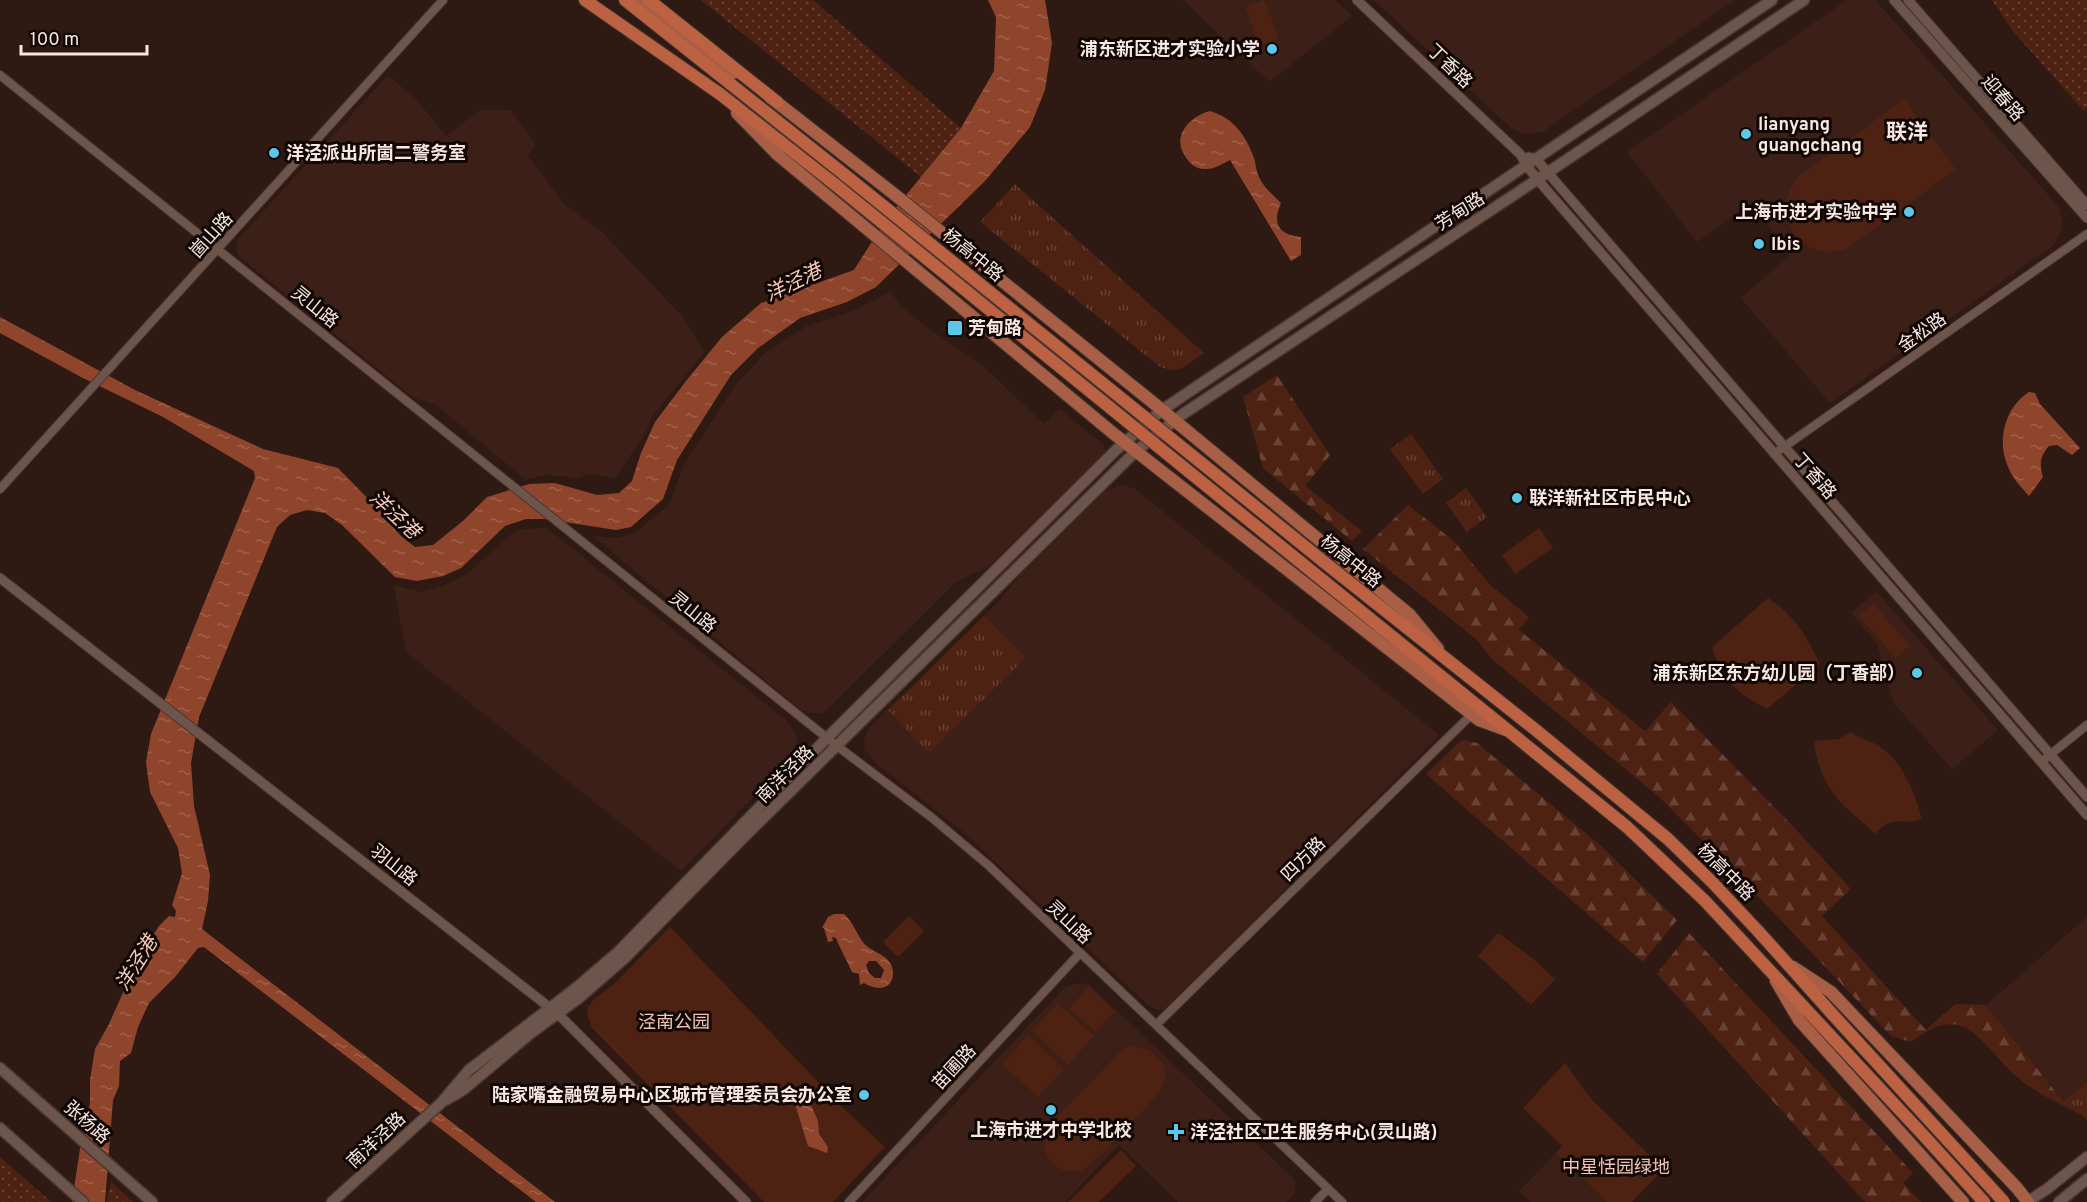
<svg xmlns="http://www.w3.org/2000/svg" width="2087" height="1202" font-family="Overpass,'Noto Sans SC',sans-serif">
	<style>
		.built { fill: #3c1f16 }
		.grass { fill: url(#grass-tufts) }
		.forest { fill: url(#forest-firs) }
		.park { fill: #4d2213 }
		.garden { fill: url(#garden-dots) }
		.water { fill: url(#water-ripples); fill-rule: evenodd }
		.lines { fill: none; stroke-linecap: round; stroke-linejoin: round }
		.minor-casing { stroke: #483732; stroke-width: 10 }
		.tertiary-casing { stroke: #483732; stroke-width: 11 }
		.secondary-casing { stroke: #483732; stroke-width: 13 }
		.primary-casing { stroke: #483732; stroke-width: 14 }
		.trunk-casing { stroke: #483732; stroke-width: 14 }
		.minor { stroke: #6e554c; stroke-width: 8 }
		.tertiary { stroke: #6e554c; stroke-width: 9 }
		.secondary { stroke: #6e554c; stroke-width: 10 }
		.primary { stroke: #a85f45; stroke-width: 12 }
		.trunk { stroke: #bc6243; stroke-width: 12 }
		.trunk-bridge-casing { stroke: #483732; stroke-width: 14; stroke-linecap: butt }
		.trunk-bridge { stroke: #bc6243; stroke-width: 12 }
		.poi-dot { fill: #5cc7e8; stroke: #110705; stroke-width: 2 }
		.labels { text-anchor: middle; stroke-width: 6; stroke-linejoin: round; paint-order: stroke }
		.poi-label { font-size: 18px; font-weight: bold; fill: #f7e7e2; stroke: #110705; text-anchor: start }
		.street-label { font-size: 18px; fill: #f7e7e2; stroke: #110705 }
		.park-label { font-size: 18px; fill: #f2c6b7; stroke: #110705 }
		.water-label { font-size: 20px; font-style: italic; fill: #f8ccbd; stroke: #110705 }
		.quarter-label { font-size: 21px; font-weight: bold; fill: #f7e7e2; stroke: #110705 }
	</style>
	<defs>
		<pattern id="grass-tufts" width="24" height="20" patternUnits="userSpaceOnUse" patternTransform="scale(1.5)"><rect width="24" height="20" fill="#4d2213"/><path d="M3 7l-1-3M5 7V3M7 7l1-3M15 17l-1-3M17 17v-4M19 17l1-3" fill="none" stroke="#674235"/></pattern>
		<pattern id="forest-firs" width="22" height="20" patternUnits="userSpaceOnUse" patternTransform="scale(1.5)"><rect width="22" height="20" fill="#4d2213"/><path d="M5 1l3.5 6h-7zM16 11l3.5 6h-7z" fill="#674235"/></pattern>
		<pattern id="garden-dots" width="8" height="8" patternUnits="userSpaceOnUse" patternTransform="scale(1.5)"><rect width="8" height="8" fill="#4d2213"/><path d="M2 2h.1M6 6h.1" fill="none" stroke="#674235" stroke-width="1.8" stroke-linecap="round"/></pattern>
		<pattern id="water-ripples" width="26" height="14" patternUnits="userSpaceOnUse" patternTransform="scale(1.5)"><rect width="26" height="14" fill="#8f452c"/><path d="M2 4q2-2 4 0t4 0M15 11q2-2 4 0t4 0" fill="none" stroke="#a0604a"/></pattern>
	</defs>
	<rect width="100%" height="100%" fill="#2f1a13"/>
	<!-- built -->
	<path class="built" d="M1183,0H1335L1352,16L1269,82Z
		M1374,0H1735L1542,132L1525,134L1511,128Z
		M1847,0H1875L1877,2L2059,207L2062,218V228L2054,245L1830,403L1741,298L1789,256L1752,203L1697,242L1627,152Z
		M388,75L416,99L446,136L480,110H510L536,144L528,156L565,205L600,230L682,316L705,352L651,418L649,427L617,476L613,478L589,474L578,478L546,475L526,480L435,404L414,398L237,255V240Z
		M890,291L902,307L928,328L982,365L1044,424L1059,409L1103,444L1106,451L990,565L955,583L828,709L822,713H808L801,710L593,536L617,538L635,533L669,504L684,465L735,385L764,354L805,327L850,312L877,299Z
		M1121,485L1135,489L1439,735L1166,1008L1161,1010H1157L1148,1005L961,830L878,765L865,750L864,739L869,728L1001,599L1019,576L1104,492Z
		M547,528L787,721L794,730L797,741L795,751L789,760L681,871L406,652L394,585L420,592L444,585L467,574L511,534L523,529Z
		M1876,591L1998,730L1952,769L1893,702L1877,644L1851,613Z
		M2087,917V1082L2063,1101L1986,1005Z
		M1084,983L1090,985L1291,1176L1295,1181V1192L1287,1202H1178L1119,1145L1065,1202H862L1066,986Z
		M1556,1153L1607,1202H1531L1519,1191Z"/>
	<!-- grass -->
	<path class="grass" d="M1015,184L1204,353C1187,364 1180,376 1159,366L980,222Z
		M1411,434L1443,479L1423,494L1390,449Z
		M1466,488L1487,517L1467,532L1446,503Z
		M984,616L1026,658L929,753L888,710Z
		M2087,1082V1120L2080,1114L2060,1104Z"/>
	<!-- forest -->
	<path class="forest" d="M1277,375L1330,455L1305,486L1362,531L1352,541L1263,468L1243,397Z
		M1408,505L1454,541L1489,584L1529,617L1519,630L1645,731L1671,702L1787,820L1851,889L1822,916L1926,1030L1955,1004L1986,1005L2063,1101L2060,1104C2045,1096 2029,1088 2016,1076C1978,1041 1965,1000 1911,1042L1891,1036L1753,891L1658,796L1493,660L1476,639L1363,549Z
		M1464,740L1477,743L1600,845L1677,920L1643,962L1426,774L1458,743Z
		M1689,933L1913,1173L1903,1183L1921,1202H1865L1657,974Z"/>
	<!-- park -->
	<path class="park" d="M1264,0L1279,38L1259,46L1245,7Z
		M1904,99L1956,169L1848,248C1800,267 1766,211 1800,175Z
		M1539,528L1553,548L1515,574L1502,555Z
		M1768,598C1794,614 1807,637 1820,664L1767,709C1737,693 1722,680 1712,647Z
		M1873,603L1910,646L1896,658L1859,616Z
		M1852,732C1858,739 1869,740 1877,745C1903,761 1914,791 1922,819C1901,827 1895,812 1875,834C1865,823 1853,815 1843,805C1827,789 1816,764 1814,741L1838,739Z
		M909,916L924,931L898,957L883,942Z
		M670,927L840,1105L885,1147L833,1202H764L592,1028L587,1014L588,1007L593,1000L614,984Z
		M1498,933L1531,957L1555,979L1531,1005L1478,956Z
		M1089,987L1115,1011L1096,1032L1069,1008Z
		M1058,1003L1094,1036L1068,1065L1032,1031Z
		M1028,1035L1064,1069L1038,1097L1002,1064Z
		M1130,1046C1153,1046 1174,1065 1161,1088C1156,1099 1094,1165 1084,1169C1071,1175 1055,1170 1048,1158C1041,1146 1044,1134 1051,1123L1122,1050Z
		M1565,1063L1593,1101L1664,1169L1632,1202H1607L1556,1153L1562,1146L1523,1108Z
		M1121,1150L1136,1166L1099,1202H1068Z"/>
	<!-- garden -->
	<path class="garden" d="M701,0H813L961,128L921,177Z
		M1992,0H2087V108L2084,111L2012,30Z
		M0,1157L51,1202H0Z
		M111,1182L133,1202H106Z"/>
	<!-- water -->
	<path class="water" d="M988,0H1045L1052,43L1045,90L1030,127L985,181L876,287L847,302L800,318L758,348L731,375L677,460L663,499L631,527L616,530L545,519H526L505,526L461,568L443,576L417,581L395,577L342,525L325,513L307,510L290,515L277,527L199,717L191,763L194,806L210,875L208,901L202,929L555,1202H536L204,947L198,948L175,977L149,1003L138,1027L131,1053L120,1061L119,1086L113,1100L105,1202H72L84,1122L90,1104V1080L95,1049L109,1024L138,959L159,926L169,916L175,917L176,911L172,905L182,873L178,848L150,792L146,762L151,734L255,478L254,471L163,417L81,377L0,333V317L135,390L263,449L338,468L381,512L400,535L415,547L433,545L463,521L487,497L529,484L555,483L597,495L619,493L632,481L641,453L655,422L686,381L722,337L761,303L854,270L878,232L898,205L961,128L994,71L996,17Z
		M1210,111C1234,118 1246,136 1254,158C1256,164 1256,171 1259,177C1264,188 1273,195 1281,203C1272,223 1278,235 1301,237V255L1291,261L1230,160C1222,164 1213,170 1204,169C1196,169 1189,163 1185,156C1171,135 1191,116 1210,111Z
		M2029,392L2035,393L2040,404L2080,448L2072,455L2057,445L2049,446C2040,456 2039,464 2043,477L2029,496C2022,488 2013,479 2009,469C1996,443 2004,408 2029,392Z
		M834,914H844C852,921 856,932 862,941C871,954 894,954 893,974C893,979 891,983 887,986C879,990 871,987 864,983L860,985L859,974L852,972C847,960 841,951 836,938L832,937L833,941L828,942L824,928H822L828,917ZM869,961H876L884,970L881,978H875L869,973L866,965Z
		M789,1082L811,1105L818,1121L819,1134L828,1147L827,1153L808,1146L795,1104L785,1089L786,1084Z"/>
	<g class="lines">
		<!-- minor casing -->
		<g class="minor-casing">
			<path id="minor" d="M0,75L837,746L931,817L988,865L1342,1202
				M1774,454L2087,234
				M0,489L443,0
				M2041,762L2087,725
				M1156,1025L1472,714
				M849,1202L1080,953
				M1315,1202L1328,1189"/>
		</g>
		<!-- tertiary casing -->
		<g class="tertiary-casing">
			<path id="tertiary" d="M1357,0L1521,155L1526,165L1544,187L2087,815
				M1894,0L2087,218
				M1908,0L2087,205
				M1529,157L1536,159L2087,797
				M0,578L558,1014L746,1202"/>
		</g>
		<!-- secondary casing -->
		<g class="secondary-casing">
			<path id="secondary" d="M0,1068L152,1202
				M446,1100L463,1090L531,1033L579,998L626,957L745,836L1136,451L1183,414L1547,173L1804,0
				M0,1128L83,1202
				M332,1202L441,1103L469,1070L576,988L618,952L827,738L1116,450L1162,410L1772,0
				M2027,1202L2047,1189L2087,1157
				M2059,1202L2087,1179"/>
		</g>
		<!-- primary casing -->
		<g class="primary-casing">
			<path id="primary" d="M636,0L711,58L733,73
				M770,97L894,194L1151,401L1410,615L1438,649
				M737,113L778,155L1114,434L1479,720L1506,730
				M1793,967L1831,992L2017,1188L2028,1202
				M1776,981L1799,1020L1963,1202"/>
		</g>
		<!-- trunk casing -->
		<g class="trunk-casing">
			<path id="trunk" d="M585,0L720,94L837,186
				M625,0L845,175
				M649,0L777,102
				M1324,562L1537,731L1668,839L1712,882L1758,931L1834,1016
				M1315,574L1627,827L1705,901L1925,1137L1984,1202"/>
		</g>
		<!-- minor -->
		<use href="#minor" class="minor"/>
		<!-- tertiary -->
		<use href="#tertiary" class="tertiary"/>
		<!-- secondary -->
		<use href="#secondary" class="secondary"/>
		<!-- primary -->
		<use href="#primary" class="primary"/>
		<!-- trunk -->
		<use href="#trunk" class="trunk"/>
		<!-- trunk-bridge casing -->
		<g class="trunk-bridge-casing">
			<path id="trunk-bridge" d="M845,175L1324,562
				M837,186L1315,574
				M1834,1016L2004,1202"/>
		</g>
		<!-- trunk-bridge -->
		<use href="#trunk-bridge" class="trunk-bridge"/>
	</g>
	<!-- markers -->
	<g class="poi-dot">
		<circle cx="1272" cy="49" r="6"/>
		<circle cx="1746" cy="134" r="6"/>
		<circle cx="274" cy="153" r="6"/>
		<circle cx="1909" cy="212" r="6"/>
		<circle cx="1759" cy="244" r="6"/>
		<rect x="947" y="320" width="16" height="16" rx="3"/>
		<circle cx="1517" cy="498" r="6"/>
		<circle cx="1917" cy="673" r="6"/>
		<circle cx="864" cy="1095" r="6"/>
		<circle cx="1051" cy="1110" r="6"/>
		<path d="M1173 1123h6v6h6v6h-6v6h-6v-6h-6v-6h6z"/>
	</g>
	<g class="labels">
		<!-- poi labels -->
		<g class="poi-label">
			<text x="1260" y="55" text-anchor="end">浦东新区进才实验小学</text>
			<text x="1758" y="130">lianyang<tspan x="1758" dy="21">guangchang</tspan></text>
			<text x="286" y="159">洋泾派出所崮二警务室</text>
			<text x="1897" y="218" text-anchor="end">上海市进才实验中学</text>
			<text x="1771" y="250">Ibis</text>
			<text x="968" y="334">芳甸路</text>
			<text x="1529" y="504">联洋新社区市民中心</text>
			<text x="1905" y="679" text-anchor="end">浦东新区东方幼儿园（丁香部）</text>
			<text x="852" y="1101" text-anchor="end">陆家嘴金融贸易中心区城市管理委员会办公室</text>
			<text x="1051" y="1136" text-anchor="middle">上海市进才中学北校</text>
			<text x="1190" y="1138">洋泾社区卫生服务中心(灵山路)</text>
		</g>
		<!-- street labels -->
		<g class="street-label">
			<text transform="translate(1450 66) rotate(44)" y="6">丁香路</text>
			<text transform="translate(2003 98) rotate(49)" y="6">迎春路</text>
			<text transform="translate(1460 211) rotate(-33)" y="6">芳甸路</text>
			<text transform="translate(211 235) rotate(-48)" y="6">崮山路</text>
			<text transform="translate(973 255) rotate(39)" y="6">杨高中路</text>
			<text transform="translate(315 307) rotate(39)" y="6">灵山路</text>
			<text transform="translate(1922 332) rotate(-35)" y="6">金松路</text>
			<text transform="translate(1815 476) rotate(49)" y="6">丁香路</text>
			<text transform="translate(1351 561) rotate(39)" y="6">杨高中路</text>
			<text transform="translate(693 612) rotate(39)" y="6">灵山路</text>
			<text transform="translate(785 774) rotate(-45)" y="6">南洋泾路</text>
			<text transform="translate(1303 859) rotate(-45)" y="6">四方路</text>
			<text transform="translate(394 865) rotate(39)" y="6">羽山路</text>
			<text transform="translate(1726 872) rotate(45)" y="6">杨高中路</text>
			<text transform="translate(1069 922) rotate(43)" y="6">灵山路</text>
			<text transform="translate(954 1067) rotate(-47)" y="6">苗圃路</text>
			<text transform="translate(87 1122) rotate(41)" y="6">张杨路</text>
			<text transform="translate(376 1140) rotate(-43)" y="6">南洋泾路</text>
		</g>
		<!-- park labels -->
		<g class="park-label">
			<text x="674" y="1028">泾南公园</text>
			<text x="1616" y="1173">中星恬园绿地</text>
		</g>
		<!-- water labels -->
		<g class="water-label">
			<text transform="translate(793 282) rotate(-26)" y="7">洋泾港</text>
			<text transform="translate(395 514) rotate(43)" y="7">洋泾港</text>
			<text transform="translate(136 963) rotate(-58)" y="7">洋泾港</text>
		</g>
		<!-- quarter labels -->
		<g class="quarter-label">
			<text x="1907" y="139">联洋</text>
		</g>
	</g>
	<!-- scale -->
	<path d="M21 45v9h126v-9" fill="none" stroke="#f7e7e2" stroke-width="3"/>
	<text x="30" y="45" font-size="18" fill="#f7e7e2" stroke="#110705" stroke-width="4.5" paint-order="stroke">100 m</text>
</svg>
